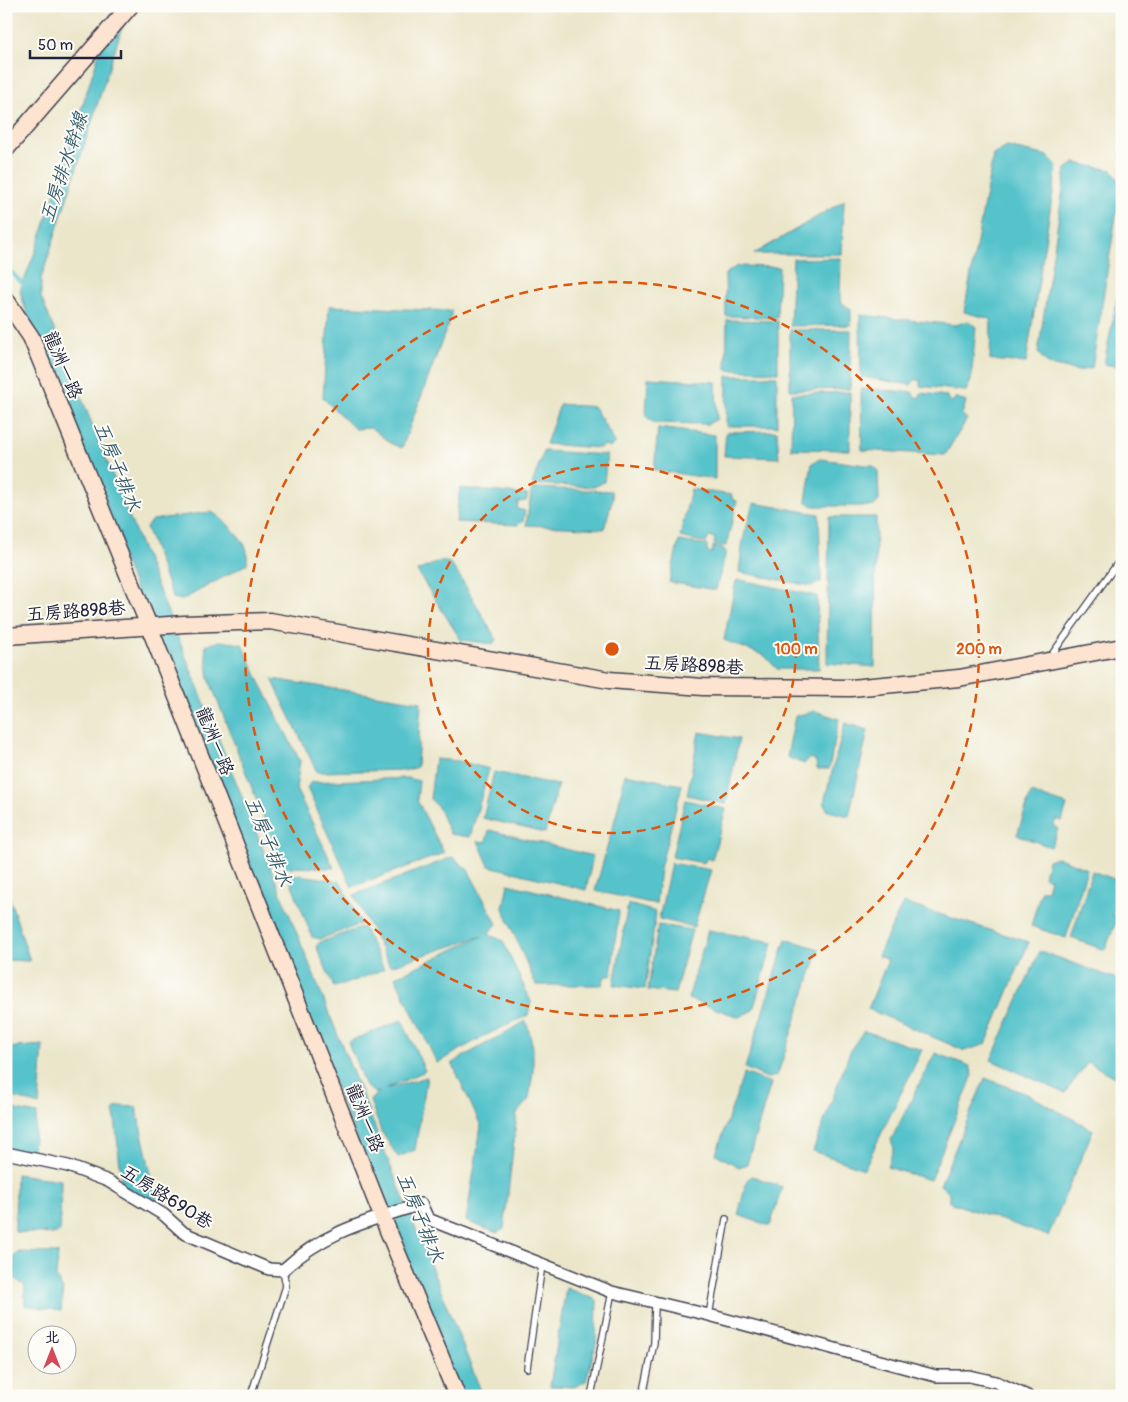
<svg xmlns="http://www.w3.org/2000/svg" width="1128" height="1402" font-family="Pangolin,'LXGW WenKai TC',sans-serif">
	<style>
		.water { fill: #56c3cb; stroke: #3c7283 }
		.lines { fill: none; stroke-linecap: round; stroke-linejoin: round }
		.stream { stroke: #56c3cb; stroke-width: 4 }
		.lane-casing { stroke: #403f50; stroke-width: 8 }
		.street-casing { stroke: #403f50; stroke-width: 14 }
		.secondary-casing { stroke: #403f50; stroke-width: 19 }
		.lane { stroke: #fff; stroke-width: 5.5 }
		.street { stroke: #fff; stroke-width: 11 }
		.secondary { stroke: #fde4d0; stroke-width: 16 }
		.ring { fill: none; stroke: #de560e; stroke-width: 2.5; stroke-dasharray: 9 6 }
		.labels { text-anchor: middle; stroke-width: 4; stroke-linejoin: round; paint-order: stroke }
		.street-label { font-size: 18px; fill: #22223b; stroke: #fdfcf7 }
		.water-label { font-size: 19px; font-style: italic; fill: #345a6d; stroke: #fdfcf7 }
		.centre { fill: #de560e; stroke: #fdfcf7; stroke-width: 2.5 }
		.ring-label { font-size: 15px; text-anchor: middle; font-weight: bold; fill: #de560e; stroke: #fdfcf7; stroke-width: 4; stroke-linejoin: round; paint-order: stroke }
	</style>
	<rect width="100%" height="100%" fill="#fdfcf7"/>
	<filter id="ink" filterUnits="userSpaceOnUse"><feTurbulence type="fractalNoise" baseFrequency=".02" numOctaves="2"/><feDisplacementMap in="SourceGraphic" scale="10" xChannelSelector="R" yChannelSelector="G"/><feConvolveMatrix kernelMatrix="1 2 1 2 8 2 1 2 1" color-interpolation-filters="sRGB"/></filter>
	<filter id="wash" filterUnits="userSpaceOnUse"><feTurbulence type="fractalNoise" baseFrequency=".0096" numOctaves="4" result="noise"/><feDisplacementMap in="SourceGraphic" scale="20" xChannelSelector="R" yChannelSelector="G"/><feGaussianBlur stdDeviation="1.12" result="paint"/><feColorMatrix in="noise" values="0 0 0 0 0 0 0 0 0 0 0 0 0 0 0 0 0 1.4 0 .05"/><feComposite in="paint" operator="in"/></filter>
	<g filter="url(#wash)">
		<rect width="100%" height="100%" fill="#ebe6ca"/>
		<!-- water -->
		<path class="water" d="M114,6H129L41,279V297L483,1396H460L34,337L20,291L40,239Z
			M1007,147L1048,156L1057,166L1026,363L990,360L991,319L964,312L993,155Z
			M1075,163L1112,170L1121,184L1092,368L1078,371L1049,365L1038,353L1066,169Z
			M844,200L842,254H754L844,201Z
			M841,258L840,301L851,310V325L790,326L793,259Z
			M737,266L779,267L777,318L726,316L725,274Z
			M1122,274V367L1104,364Z
			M329,306L453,311L402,448L392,444L371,428L355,429L323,398Z
			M860,315L956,325L968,321L976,327L971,381L966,391L920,386V380H914L911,385L861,377Z
			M727,320L778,321V372L726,370Z
			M790,330H851L850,389L790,390Z
			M727,376H777V426H726Z
			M648,378L716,382L717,419L708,424L654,423L646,416Z
			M861,389L912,392L914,396L919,398L921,393L947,396L948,400L952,402L956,397L966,402L962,414L967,419L945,455L862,450Z
			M850,392V450L791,449L792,394Z
			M560,404L594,407L615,442L610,448L604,445L599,448L546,444Z
			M658,428L715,435V479L654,470Z
			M777,431L779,458L724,456L726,432Z
			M544,451L607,455L604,482L594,487L532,484Z
			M820,459L873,466L878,471L879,501L874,506H813L806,501L812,463Z
			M460,488L528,495L526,501L518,502L517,509L525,511L523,521L517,525L456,522Z
			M532,488L611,491L613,498L604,529L526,525Z
			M691,489L732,495V499L737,501L726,546L714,544L715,538L709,537L706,543L680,537Z
			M753,503L819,514L821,582L811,586L739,572L743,540Z
			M210,512C219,513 243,539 246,548C248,553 247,558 247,564L182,600L173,598L146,527L152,520Z
			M829,517H876L875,667L827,663Z
			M679,541L707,545V552L712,553L713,546L723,548L726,552L716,590L669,582Z
			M441,561L450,563L462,580L496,639L493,644L461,640L417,571Z
			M741,580L817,596L819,669H777L765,656L724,640L736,581Z
			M219,641L242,644L260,682L300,761L296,789L334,868L283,867L209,679L205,646Z
			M272,679L421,702L417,767L408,770L317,772Z
			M815,711L839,719L829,769H817L816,761L810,758L804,764L787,757L795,716Z
			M845,723L868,730L849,816L828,811L824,802Z
			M699,732L739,739L726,804L687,795Z
			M435,759L459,761L489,769L470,837L450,834L438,807L430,799Z
			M494,772L558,785L545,833L483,818Z
			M625,774L682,785L660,868L656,904L595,891L617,812Z
			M407,778L419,781L417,800L444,853L352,887L307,788L311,782Z
			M1031,793L1067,805L1062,821L1057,819L1053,825L1058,829L1051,847L1017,835Z
			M685,800L726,809L712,860L707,858L704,863L672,857Z
			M489,830L593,856L586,890L489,866L478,841L486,842Z
			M453,857L468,870L497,924L488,934L503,941L531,1002L528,1015L484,1036L437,1063L395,977L482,936L390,966L354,895Z
			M1057,857L1087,869L1066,938L1031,926L1041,890H1047L1050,879L1044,877L1048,860Z
			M671,863L711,870L694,927L659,919Z
			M1092,871L1122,882V906L1117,905L1112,915L1118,917L1105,950L1071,938Z
			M293,874L340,881L361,924L320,939L312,937L289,877Z
			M508,884L619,911L611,976H605L602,985H536L503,908Z
			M6,887L30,961L6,960Z
			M903,903L1029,942L986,1044L965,1051L868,1009L888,960L878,956Z
			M628,904L656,912L645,989L614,985Z
			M658,925L692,930L675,993L648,990Z
			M363,927L384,969L354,981L334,987L316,946L320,942Z
			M708,930L773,942L753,1010L739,1017L688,999Z
			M786,939L819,949L777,1076L767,1078L745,1068Z
			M1040,951L1122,981V1066L1116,1078L1088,1062L1065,1093L991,1060Z
			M402,1020L425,1071L385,1089L427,1077L415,1150L398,1157L381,1131L370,1100L379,1092L375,1093L365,1086L348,1042Z
			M526,1021L533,1047V1071L529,1099L517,1113L504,1229L497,1233L466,1221L481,1126L452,1063Z
			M864,1031L922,1050L864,1169L813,1151L851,1049Z
			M43,1045L39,1105L6,1095V1048Z
			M935,1053L970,1066L973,1075L930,1180L887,1167L894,1148L891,1140Z
			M744,1073L771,1083L747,1164L739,1167L716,1154Z
			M985,1078L1027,1094L1093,1130L1048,1236L949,1202V1193L940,1185Z
			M119,1106L136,1107L159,1209L122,1185L114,1109Z
			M6,1108L37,1114L32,1155L6,1150Z
			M16,1174L61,1180L60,1231L55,1234L15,1232Z
			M752,1176L782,1187L770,1226L738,1215L747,1180Z
			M19,1252L58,1253L56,1279L59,1281V1285L63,1288L61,1311L25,1305V1286L14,1278V1256Z
			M566,1288L597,1300L596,1344L586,1381L574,1387L550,1386Z"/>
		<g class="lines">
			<!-- stream -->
			<path class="stream" d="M6,267L25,286"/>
		</g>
	</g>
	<g filter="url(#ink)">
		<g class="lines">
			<!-- lane casing -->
			<g class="lane-casing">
				<path id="lane" d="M1050,657L1122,557
					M709,1315L726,1219
					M527,1368L542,1265
					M252,1392L286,1286L283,1270
					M591,1396L612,1292
					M643,1396L654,1343L655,1303"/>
			</g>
			<!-- street casing -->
			<g class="street-casing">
				<path id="street" d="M6,1153L68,1166L108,1181L164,1215L184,1233L269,1269L283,1270C325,1231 368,1221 421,1204L428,1219L612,1292L709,1315L936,1376H969L996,1382L1027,1396"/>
			</g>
			<!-- secondary casing -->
			<g class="secondary-casing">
				<path id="secondary" d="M6,149L130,6
					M6,300L31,337L149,626L382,1216L457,1396
					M6,636L184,624L270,621L609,680L703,687L851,688L959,678L1122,647"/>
			</g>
			<!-- lane -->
			<use href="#lane" class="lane"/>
			<!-- street -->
			<use href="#street" class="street"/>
			<!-- secondary -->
			<use href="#secondary" class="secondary"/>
		</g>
	</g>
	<!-- distance rings -->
	<g class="ring">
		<circle cx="612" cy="649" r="184"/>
		<circle cx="612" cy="649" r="367"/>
	</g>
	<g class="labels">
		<!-- street labels -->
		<g class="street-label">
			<text transform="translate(63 365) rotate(67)" y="6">龍洲一路</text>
			<text transform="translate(76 611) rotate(-4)" y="6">五房路898巷</text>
			<text transform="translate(694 665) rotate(3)" y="6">五房路898巷</text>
			<text transform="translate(215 741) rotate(68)" y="6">龍洲一路</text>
			<text transform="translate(365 1118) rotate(68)" y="6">龍洲一路</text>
			<text transform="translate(167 1197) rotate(32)" y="6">五房路690巷</text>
		</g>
		<!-- water labels -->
		<g class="water-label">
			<text transform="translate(63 167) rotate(-72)" y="7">五房排水幹線</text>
			<text transform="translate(118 466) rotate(68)" y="7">五房子排水</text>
			<text transform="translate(269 841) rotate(68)" y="7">五房子排水</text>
			<text transform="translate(421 1217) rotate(68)" y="7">五房子排水</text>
		</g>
	</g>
	<circle cx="612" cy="649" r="8" class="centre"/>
	<g class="ring-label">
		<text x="796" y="654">100 m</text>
		<text x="979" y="654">200 m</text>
	</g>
	<!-- margin -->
	<rect width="1128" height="1402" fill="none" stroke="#fdfcf7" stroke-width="25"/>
	<!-- north arrow -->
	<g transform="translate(52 1350)"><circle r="24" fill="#fdfcf7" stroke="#a5a5ac"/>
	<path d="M0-4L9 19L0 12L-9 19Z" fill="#d1495b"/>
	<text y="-8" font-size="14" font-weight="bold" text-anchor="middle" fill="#22223b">北</text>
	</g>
	<!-- scale -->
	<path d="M30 50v8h91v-8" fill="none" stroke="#22223b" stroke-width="2.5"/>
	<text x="38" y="50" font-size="15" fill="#22223b" stroke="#fdfcf7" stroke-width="4" paint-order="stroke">50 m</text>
</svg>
